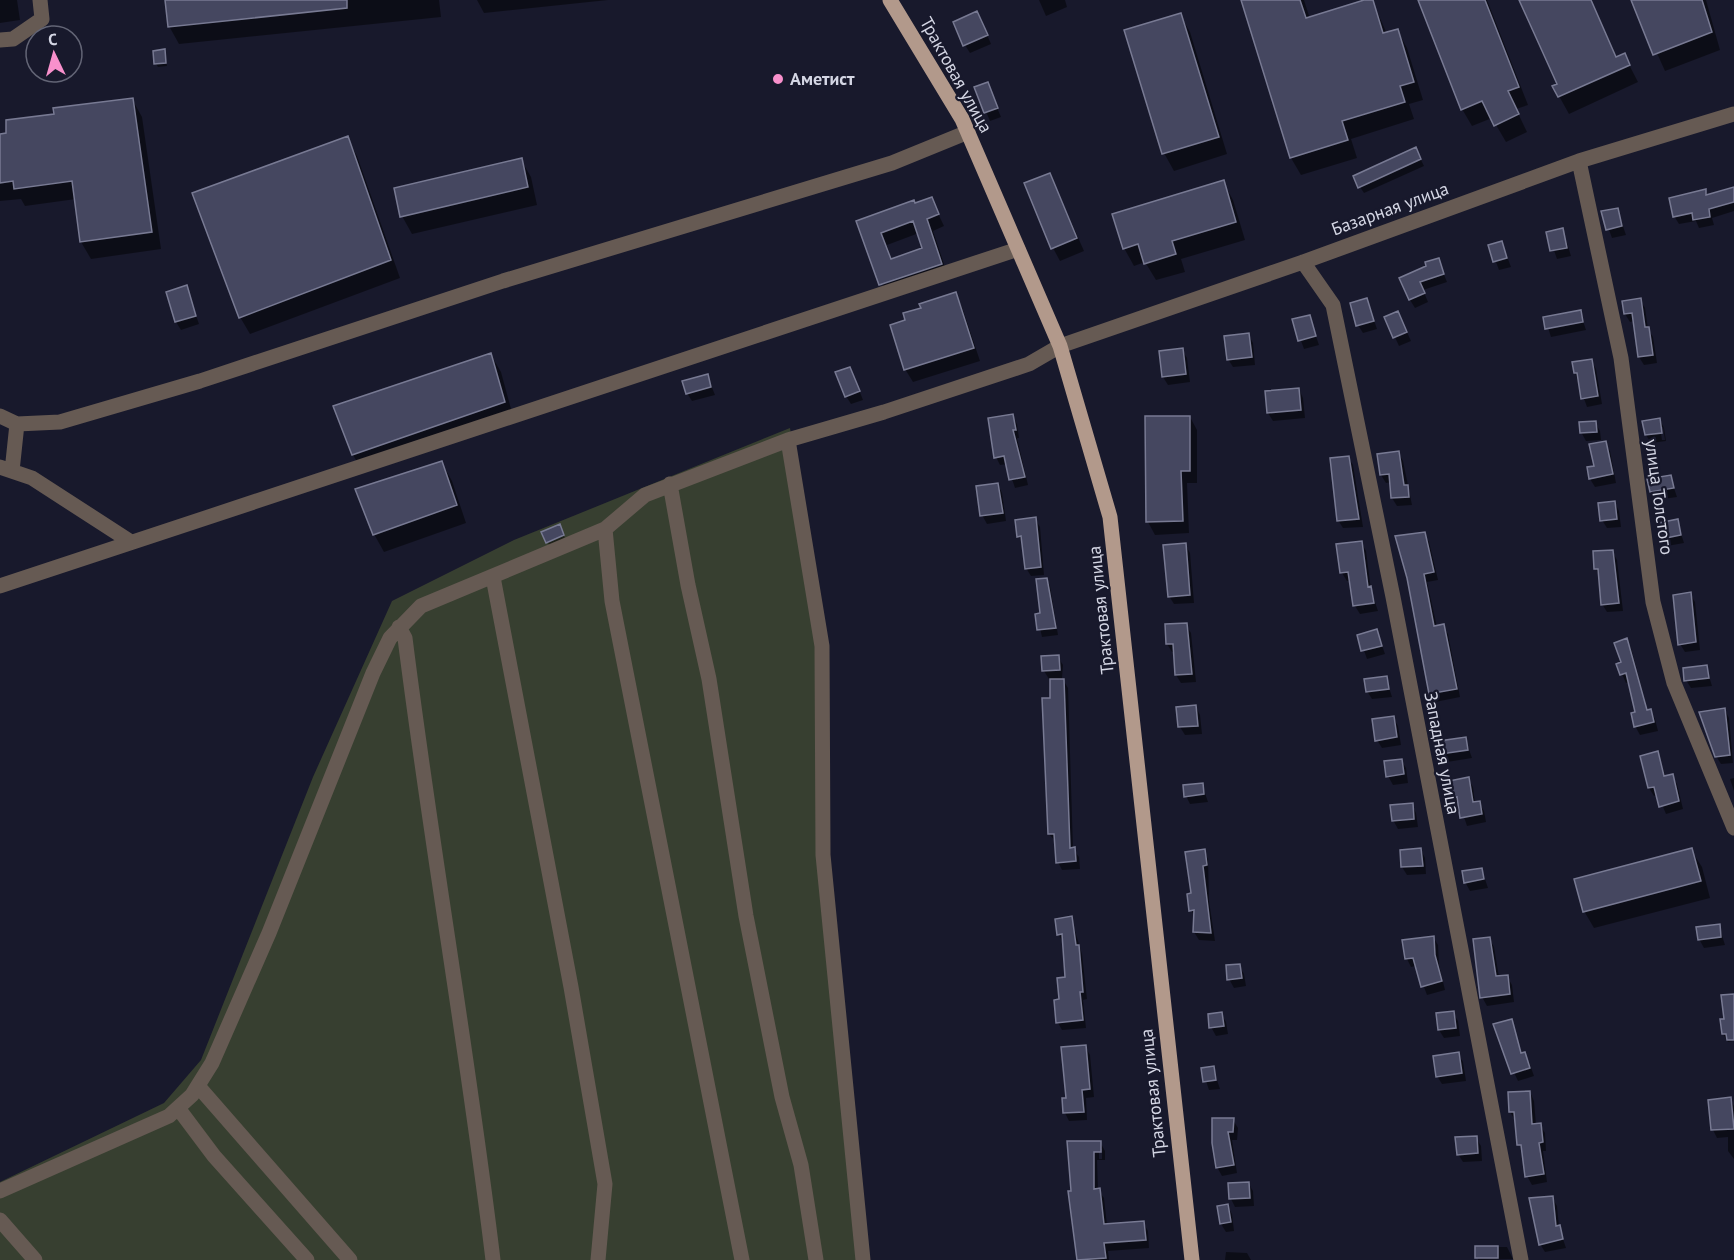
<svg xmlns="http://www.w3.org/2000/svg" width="1734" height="1260" font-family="'PT Sans',sans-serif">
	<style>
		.green { fill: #373f30 }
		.shadow { fill: #0007; fill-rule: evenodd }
		.building { fill: #454760; stroke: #787a93; stroke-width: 1.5; fill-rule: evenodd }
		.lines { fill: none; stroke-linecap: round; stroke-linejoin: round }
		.minor { stroke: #665a53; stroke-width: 15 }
		.major { stroke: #b2998b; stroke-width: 15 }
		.poi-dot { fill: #f890cc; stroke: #18192c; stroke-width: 2 }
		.labels { text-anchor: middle; stroke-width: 4.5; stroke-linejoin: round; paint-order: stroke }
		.street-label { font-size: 18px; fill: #d4d6e4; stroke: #18192c }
		.poi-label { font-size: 18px; font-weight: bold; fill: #d4d6e4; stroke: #18192c; text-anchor: start }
	</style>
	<rect width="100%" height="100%" fill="#18192c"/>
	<!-- green -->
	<path class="green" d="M790,428L826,645L827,855L866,1260H0V1182L164,1103L201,1060L313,777L392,601L514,540Z"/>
	<!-- shadow -->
	<path class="shadow" d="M0,0H17L20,20L0,23Z
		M166,0H439L441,17L179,44L169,26Z
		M477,0H608L484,13Z
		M1039,0H1065L1067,7L1046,16Z
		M1242,0H1304L1310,19L1372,0L1387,34L1397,30L1407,48L1423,100L1409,104L1414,119L1351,139L1357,158L1301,175L1291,158Z
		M1420,0H1487L1528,105L1516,109L1527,132L1506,142L1492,118L1472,126L1462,109Z
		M1521,0H1591L1617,58L1624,55L1638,82L1569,114L1554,87L1559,85Z
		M1633,0H1706L1720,50L1665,71Z
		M1180,15L1190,32L1227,154L1174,171L1164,153Z
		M981,21L991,44L970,53L965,45Z
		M164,51L167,66L158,67L156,64Z
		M987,84L1001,117L990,121L976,88Z
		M132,99L142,117L161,249L91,259L81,242L76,199L25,206L21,199L0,201V136L55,116Z
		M347,138L357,156L400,278L250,334L240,317Z
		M1419,156L1424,166L1364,193L1360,187Z
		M521,160L531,177L537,205L412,234L402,216Z
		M1050,174L1084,251L1060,261L1053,248Z
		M1223,182L1233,200L1245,240L1181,259L1185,272L1156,280L1145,262L1134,266L1124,248Z
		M1734,189V211L1712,218L1714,225L1699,228L1696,221L1679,224L1674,216L1705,191L1708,196Z
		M931,199L944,226L933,231L948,276L887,296L857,222ZM919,233L924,248L892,260L887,245Z
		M1617,209L1626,235L1612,238L1603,213Z
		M1563,230L1571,256L1557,259L1548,233Z
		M1502,243L1511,267L1499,270L1490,246Z
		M1438,260L1447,282L1423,290L1428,302L1415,308L1410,300L1428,267Z
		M186,287L199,324L181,330L176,322Z
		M955,294L962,307L980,361L913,382L905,369L906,321Z
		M1367,300L1377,329L1363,333L1358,325Z
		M1640,300L1645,308L1648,329L1653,337L1657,363L1644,365L1639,357L1634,321L1630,322L1625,314Z
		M1580,312L1586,330L1551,337L1545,318Z
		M1309,316L1319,345L1304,349L1294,321Z
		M1386,318L1402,321L1411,341L1399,346Z
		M1248,334L1253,343L1255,365L1233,367L1228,359Z
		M1182,350L1187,358L1190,382L1168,385L1163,377Z
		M491,355L501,372L514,420L363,472L353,455L335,407Z
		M1591,361L1596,369L1602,404L1587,407L1575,373Z
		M707,375L715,395L692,401L687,393Z
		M854,377L863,400L851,404L846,396Z
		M1299,389L1303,398L1305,418L1273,421L1268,413L1266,393Z
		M1012,415L1017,424L1019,438H1017L1028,485L1015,488L1007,464L1000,465L996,457Z
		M1190,417L1197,430V483H1187L1189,533L1155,535L1148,522Z
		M1660,420L1664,428L1666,441L1651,443L1646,435ZM1660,427H1663L1665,440H1662Z
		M1595,422L1600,431L1601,440L1586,441L1581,432Z
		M1605,443L1610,451L1616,483L1595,487L1590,479Z
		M1398,452L1403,461L1412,505L1397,506L1392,498L1391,482L1386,483L1381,475Z
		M1348,457L1353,465L1363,527L1343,528L1338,520Z
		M442,463L452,481L466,523L384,552L374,534Z
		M1670,476L1677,497L1656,500L1649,480Z
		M998,485L1002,493L1006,521L987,524L982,515Z
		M1615,503L1619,511L1621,527L1607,528L1602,520Z
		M1035,519L1040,527L1044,575L1031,576L1026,568L1023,544L1019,536Z
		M1677,521L1684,543L1667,546L1663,538Z
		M559,526L568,544L552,551L543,533Z
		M1424,534L1429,542L1438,580L1427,582L1437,627L1443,626L1448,634L1460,697L1435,702L1430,694L1408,577Z
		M1361,542L1366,551L1371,590L1378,611L1360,614L1355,606L1351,581H1347L1342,573L1338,546Z
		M1185,544L1190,553L1194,603L1174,604L1169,596Z
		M1612,551L1617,560L1623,611L1607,612L1602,604L1600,577L1596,569L1594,553Z
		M1047,580L1050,586L1058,635L1042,637L1037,615H1042Z
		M1690,594L1695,602L1700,650L1685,652L1680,644Z
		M1186,625L1191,633L1196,682L1181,683L1176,675L1175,652H1172L1167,644Z
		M1377,631L1385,654L1367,659L1359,636Z
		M1626,640L1631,648L1648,711H1651L1655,719L1658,731L1640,735L1635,726L1637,714L1630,682L1626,683L1618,665L1623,663Z
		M1058,657L1063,665L1062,678L1068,688L1073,849L1079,857L1080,869L1062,870L1058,862L1056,842L1049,834L1052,679H1049L1044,671Z
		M1706,666L1712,686L1691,688L1686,680Z
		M1386,678L1392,697L1372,699L1367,691Z
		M1196,707L1200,715L1202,734L1185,735L1180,727Z
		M1725,710L1729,718L1733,763L1721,764L1716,756Z
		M1393,717L1398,726L1401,745L1382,748L1377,740Z
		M1465,738L1472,758L1447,762L1442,753Z
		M1657,753L1666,777L1672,776L1677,784L1683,809L1666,814L1658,795L1654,796L1649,788Z
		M1401,760L1406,768L1408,783L1393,785L1388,776Z
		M1734,778V791L1730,779Z
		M1468,779L1473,787L1475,803H1479L1484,811L1486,822L1467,826L1460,805L1453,807L1448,798Z
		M1202,784L1208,802L1190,804L1186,796Z
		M1412,805L1416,813L1418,827L1398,829L1393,820Z
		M1421,850L1425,858L1426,874L1407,875L1402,867L1401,851Z
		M1691,850L1702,867L1710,898L1594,928L1584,911Z
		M1204,851L1208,859L1209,901L1215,941L1199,940L1194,932L1195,917L1191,910Z
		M1482,870L1488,888L1470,891L1465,882Z
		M1071,918L1082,954L1087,999L1083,1000L1086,1028L1062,1030L1058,1023L1067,979L1063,942L1058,934Z
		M1719,926L1725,945L1704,948L1699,939Z
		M1433,937L1438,945L1439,965L1445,990L1427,995L1416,966L1411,967L1407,959L1404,941Z
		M1489,938L1494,947L1499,977L1507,976L1512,985L1514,1002L1487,1006L1482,997Z
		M1239,966L1244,974L1246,986L1234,988L1229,979Z
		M1734,995V1041L1728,1042L1723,1034Z
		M1453,1013L1458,1021L1460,1036L1444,1038L1439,1030Z
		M1221,1014L1226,1022L1228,1034L1216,1036L1211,1027Z
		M1512,1021L1522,1054L1529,1062L1534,1076L1518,1081L1498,1039L1494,1025Z
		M1085,1046L1090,1055L1094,1097L1086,1098L1087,1120L1069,1121L1065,1113L1064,1099H1068Z
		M1458,1054L1463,1062L1466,1081L1442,1084L1437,1076Z
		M1213,1068L1220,1089L1209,1090L1202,1069Z
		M1530,1092L1534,1101L1536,1125H1540L1545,1133L1546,1151H1543L1547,1182L1532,1185L1527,1176L1515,1120L1510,1112Z
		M1730,1099L1734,1106V1159L1728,1151V1137L1717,1138L1713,1130Z
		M1233,1120L1238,1128L1237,1140H1232L1237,1173L1222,1176L1217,1167L1213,1143Z
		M1476,1138L1481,1146L1482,1161L1463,1162L1458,1154Z
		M1069,1142H1100L1105,1151V1160H1097L1098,1190L1104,1198L1107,1225L1143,1222L1148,1231L1149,1248L1108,1251L1109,1260H1079L1070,1193H1072ZM1099,1149H1102V1159H1099Z
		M1248,1183L1253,1191L1254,1206L1235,1207L1231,1199L1229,1185Z
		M1552,1197L1557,1206L1559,1227L1566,1248L1545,1252L1540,1244Z
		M1227,1206L1232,1214L1234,1231L1226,1232L1221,1224Z
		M1477,1247H1507L1513,1259L1478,1260Z
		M1226,1252L1247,1253L1251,1260H1225Z"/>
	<!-- building -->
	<path class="building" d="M165,0H347V8L168,27Z
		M1241,0H1300L1306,18L1364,0H1373L1383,33L1398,29L1414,82L1400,86L1405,102L1342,121L1348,140L1290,158Z
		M1418,0H1485L1519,87L1508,91L1519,114L1494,126L1482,101L1461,110Z
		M1519,0H1591L1616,57L1625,53L1630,65L1558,97L1552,86L1557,84Z
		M1631,0H1702L1712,32L1653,55Z
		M977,11L988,35L963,46L953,22Z
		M1181,13L1219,137L1162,154L1124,30Z
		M165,49L166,63L154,64L153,51Z
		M988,82L998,108L984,113L974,87Z
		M133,98L152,232L80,242L72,181L14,189L13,181L0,183V134L6,133V120L54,114L53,108Z
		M348,136L391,260L239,318L192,193Z
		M1416,147L1421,159L1358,188L1353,176Z
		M522,158L528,187L400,217L394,188Z
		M1050,173L1077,238L1051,249L1024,183Z
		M1224,180L1236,222L1172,241L1176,254L1144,264L1138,244L1123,249L1112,214Z
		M1734,187V202L1709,209L1710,217L1693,220L1692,213L1673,217L1669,198L1706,189V195Z
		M932,197L939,214L927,219L942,264L879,285L856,221L914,200L915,203ZM913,221L922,248L891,259L881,233Z
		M1618,208L1622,226L1606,230L1601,211Z
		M1563,228L1567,248L1550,251L1546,232Z
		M1502,241L1507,258L1493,262L1488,245Z
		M1439,258L1444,274L1420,282L1425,293L1409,300L1399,278L1426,266L1425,262Z
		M187,285L196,316L175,322L166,292Z
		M956,292L974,348L904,370L890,325L905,320L903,313L921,308L919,304Z
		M1367,298L1374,321L1356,326L1350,303Z
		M1641,298L1645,327H1649L1653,355L1638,357L1632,313L1624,314L1622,301Z
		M1581,310L1583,322L1545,329L1543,317Z
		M1398,311L1407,332L1393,338L1384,317Z
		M1310,315L1316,336L1298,341L1292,319Z
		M1249,333L1252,357L1227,360L1224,336Z
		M1183,348L1186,374L1162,377L1159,351Z
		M491,353L505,402L352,455L333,406Z
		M1592,359L1598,396L1581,399L1577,373H1574L1572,362Z
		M850,367L860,391L845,397L835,372Z
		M708,374L711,387L686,394L682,381Z
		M1299,388L1301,410L1267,413L1265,391Z
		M1013,414L1016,430H1013L1025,477L1009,480L1004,456L994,458L988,418Z
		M1145,416H1190V471H1181L1183,521L1146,522Z
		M1660,418L1662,433L1645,435L1642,421Z
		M1596,421L1597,432L1580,433L1579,422Z
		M1606,441L1613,474L1589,479L1587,467L1594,466L1589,444Z
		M1399,451L1404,485H1408L1409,497L1391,498L1389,474L1380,475L1377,454Z
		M1349,456L1359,519L1337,521L1330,458Z
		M442,461L457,505L373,535L355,489Z
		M1671,475L1674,488L1650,492L1647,479Z
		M998,483L1003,513L980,516L976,486Z
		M1615,501L1617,519L1600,521L1598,503Z
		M1036,517L1041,567L1025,569L1021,536L1017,537L1015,520Z
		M1678,519L1681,535L1661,539L1658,523Z
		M560,524L564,535L546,543L541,532Z
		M1425,532L1434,572L1424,574L1434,626L1444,624L1457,689L1429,694L1407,578L1395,536Z
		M1362,541L1368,587L1371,586L1374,603L1353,606L1348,572L1340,573L1336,544Z
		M1186,543L1190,595L1168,597L1163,545Z
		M1613,550L1619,603L1601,605L1598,569H1594L1593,551Z
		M1047,578L1056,628L1037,630L1035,614L1040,613L1036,579Z
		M1691,592L1696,642L1678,645L1673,595Z
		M1187,623L1192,674L1175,675L1173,644H1166L1165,624Z
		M1377,629L1382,646L1361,651L1357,635Z
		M1627,638L1647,710L1651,709L1654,722L1634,727L1631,713L1635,712L1626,673L1620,675L1616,664L1621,662L1614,643Z
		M1059,655L1060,670L1042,671L1041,656Z
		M1707,665L1709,678L1684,681L1683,668Z
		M1387,676L1389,689L1366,692L1364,679Z
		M1050,679H1064L1070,848L1075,847L1076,861L1056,863L1054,834H1048L1042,698H1050Z
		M1196,705L1198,726L1178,727L1176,707Z
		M1725,708L1730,755L1715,757L1699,712Z
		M1394,716L1397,737L1375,741L1372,719Z
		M1466,737L1468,750L1441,754L1439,741Z
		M1658,751L1664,776L1673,774L1679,801L1659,807L1654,787L1648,788L1640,756Z
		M1402,759L1404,774L1386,777L1384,761Z
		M1469,777L1473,802L1480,801L1482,814L1460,818L1457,797L1447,799L1444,782Z
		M1203,783L1204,794L1184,797L1183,785Z
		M1413,803L1414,819L1392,821L1390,805Z
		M1421,848L1423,866L1401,867L1400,850Z
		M1692,848L1701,881L1583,912L1574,879Z
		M1205,849L1207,865L1203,866L1211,933L1193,932L1194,910L1189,911L1187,894L1191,893L1185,852Z
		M1482,868L1484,879L1464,883L1462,871Z
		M1072,916L1076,945H1079L1083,992H1080L1083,1020L1056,1023L1054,1000L1059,999L1057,978L1065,977L1062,934L1057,935L1055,919Z
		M1720,924L1721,937L1698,940L1696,927Z
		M1434,936L1435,955L1442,981L1421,987L1413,958L1405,959L1402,940Z
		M1490,937L1496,976L1508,975L1510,994L1480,998L1473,939Z
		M1240,964L1242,978L1227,980L1226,965Z
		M1734,994V1040H1727L1726,1034H1722L1720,1019H1724L1721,995Z
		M1454,1011L1456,1028L1438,1030L1436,1013Z
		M1222,1012L1224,1026L1209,1028L1208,1014Z
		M1512,1019L1521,1053L1525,1052L1530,1068L1511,1074L1493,1024Z
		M1086,1045L1090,1089L1082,1090L1084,1112L1063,1113L1062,1098H1066L1061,1047Z
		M1459,1052L1462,1073L1436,1077L1433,1056Z
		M1214,1066L1216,1080L1203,1082L1201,1068Z
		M1530,1091L1532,1124L1541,1123L1543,1142L1539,1143L1544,1174L1525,1177L1521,1145H1517L1514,1112H1509L1508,1092Z
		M1731,1097L1734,1129L1711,1130L1708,1100Z
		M1212,1118H1234L1233,1132H1228L1234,1165L1216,1168L1212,1143Z
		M1477,1136L1478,1153L1457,1155L1455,1137Z
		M1067,1141H1101V1152H1094V1189L1100,1188L1104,1224L1144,1221L1146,1240L1104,1243L1106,1258L1077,1260L1068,1191H1071Z
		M1249,1182L1250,1198L1229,1199L1228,1183Z
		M1553,1196L1556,1226L1560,1225L1563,1239L1539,1245L1529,1198Z
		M1228,1204L1231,1222L1220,1224L1217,1206Z
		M1475,1246H1498V1258H1475Z"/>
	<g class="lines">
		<!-- minor -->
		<path class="minor" d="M0,40L13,39L42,19L40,0
			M1579,161L1621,358L1653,602L1674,683L1734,828
			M1303,262L1333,305L1393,597L1521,1260
			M0,416L17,424L60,422L200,381L503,281L892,163L968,132
			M788,440L822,646L823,855L863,1260
			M0,467L32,478L131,542
			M12,471L17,424
			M670,484L688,585L709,679L746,916L782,1097L801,1165L816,1260
			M605,529L612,601L742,1260
			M493,577L571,987L605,1184L598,1260
			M0,586L1018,249
			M399,627L405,638C431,846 468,1052 493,1260
			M198,1086L350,1260
			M178,1108L214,1156L307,1260
			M0,1191L169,1116L192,1095L212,1063L269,933L373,673L390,638L421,606L605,529L645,495L788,440L884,412L1029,364L1060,346L1303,262L1579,161L1734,114
			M0,1220L35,1260"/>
		<!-- major -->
		<path class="major" d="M890,0L962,119L1060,346L1110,517L1192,1260"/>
	</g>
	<!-- markers -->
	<circle class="poi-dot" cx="778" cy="79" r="6"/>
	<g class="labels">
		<!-- street labels -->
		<g class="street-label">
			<text transform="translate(956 75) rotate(61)" y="6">Трактовая улица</text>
			<text transform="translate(1390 209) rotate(-20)" y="6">Базарная улица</text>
			<text transform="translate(1659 497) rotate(82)" y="6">улица Толстого</text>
			<text transform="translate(1101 610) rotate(-96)" y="6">Трактовая улица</text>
			<text transform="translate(1442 753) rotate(79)" y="6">Западная улица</text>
			<text transform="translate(1153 1093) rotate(-96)" y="6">Трактовая улица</text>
		</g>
		<!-- poi labels -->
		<g class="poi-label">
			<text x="790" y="85">Аметист</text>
		</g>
	</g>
	<!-- north arrow -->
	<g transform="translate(54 54) rotate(355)"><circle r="28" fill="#18192c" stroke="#636576" stroke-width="1.5"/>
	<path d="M0-4.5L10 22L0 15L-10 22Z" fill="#f890cc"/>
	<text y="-9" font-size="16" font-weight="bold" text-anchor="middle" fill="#d4d6e4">С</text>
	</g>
</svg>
